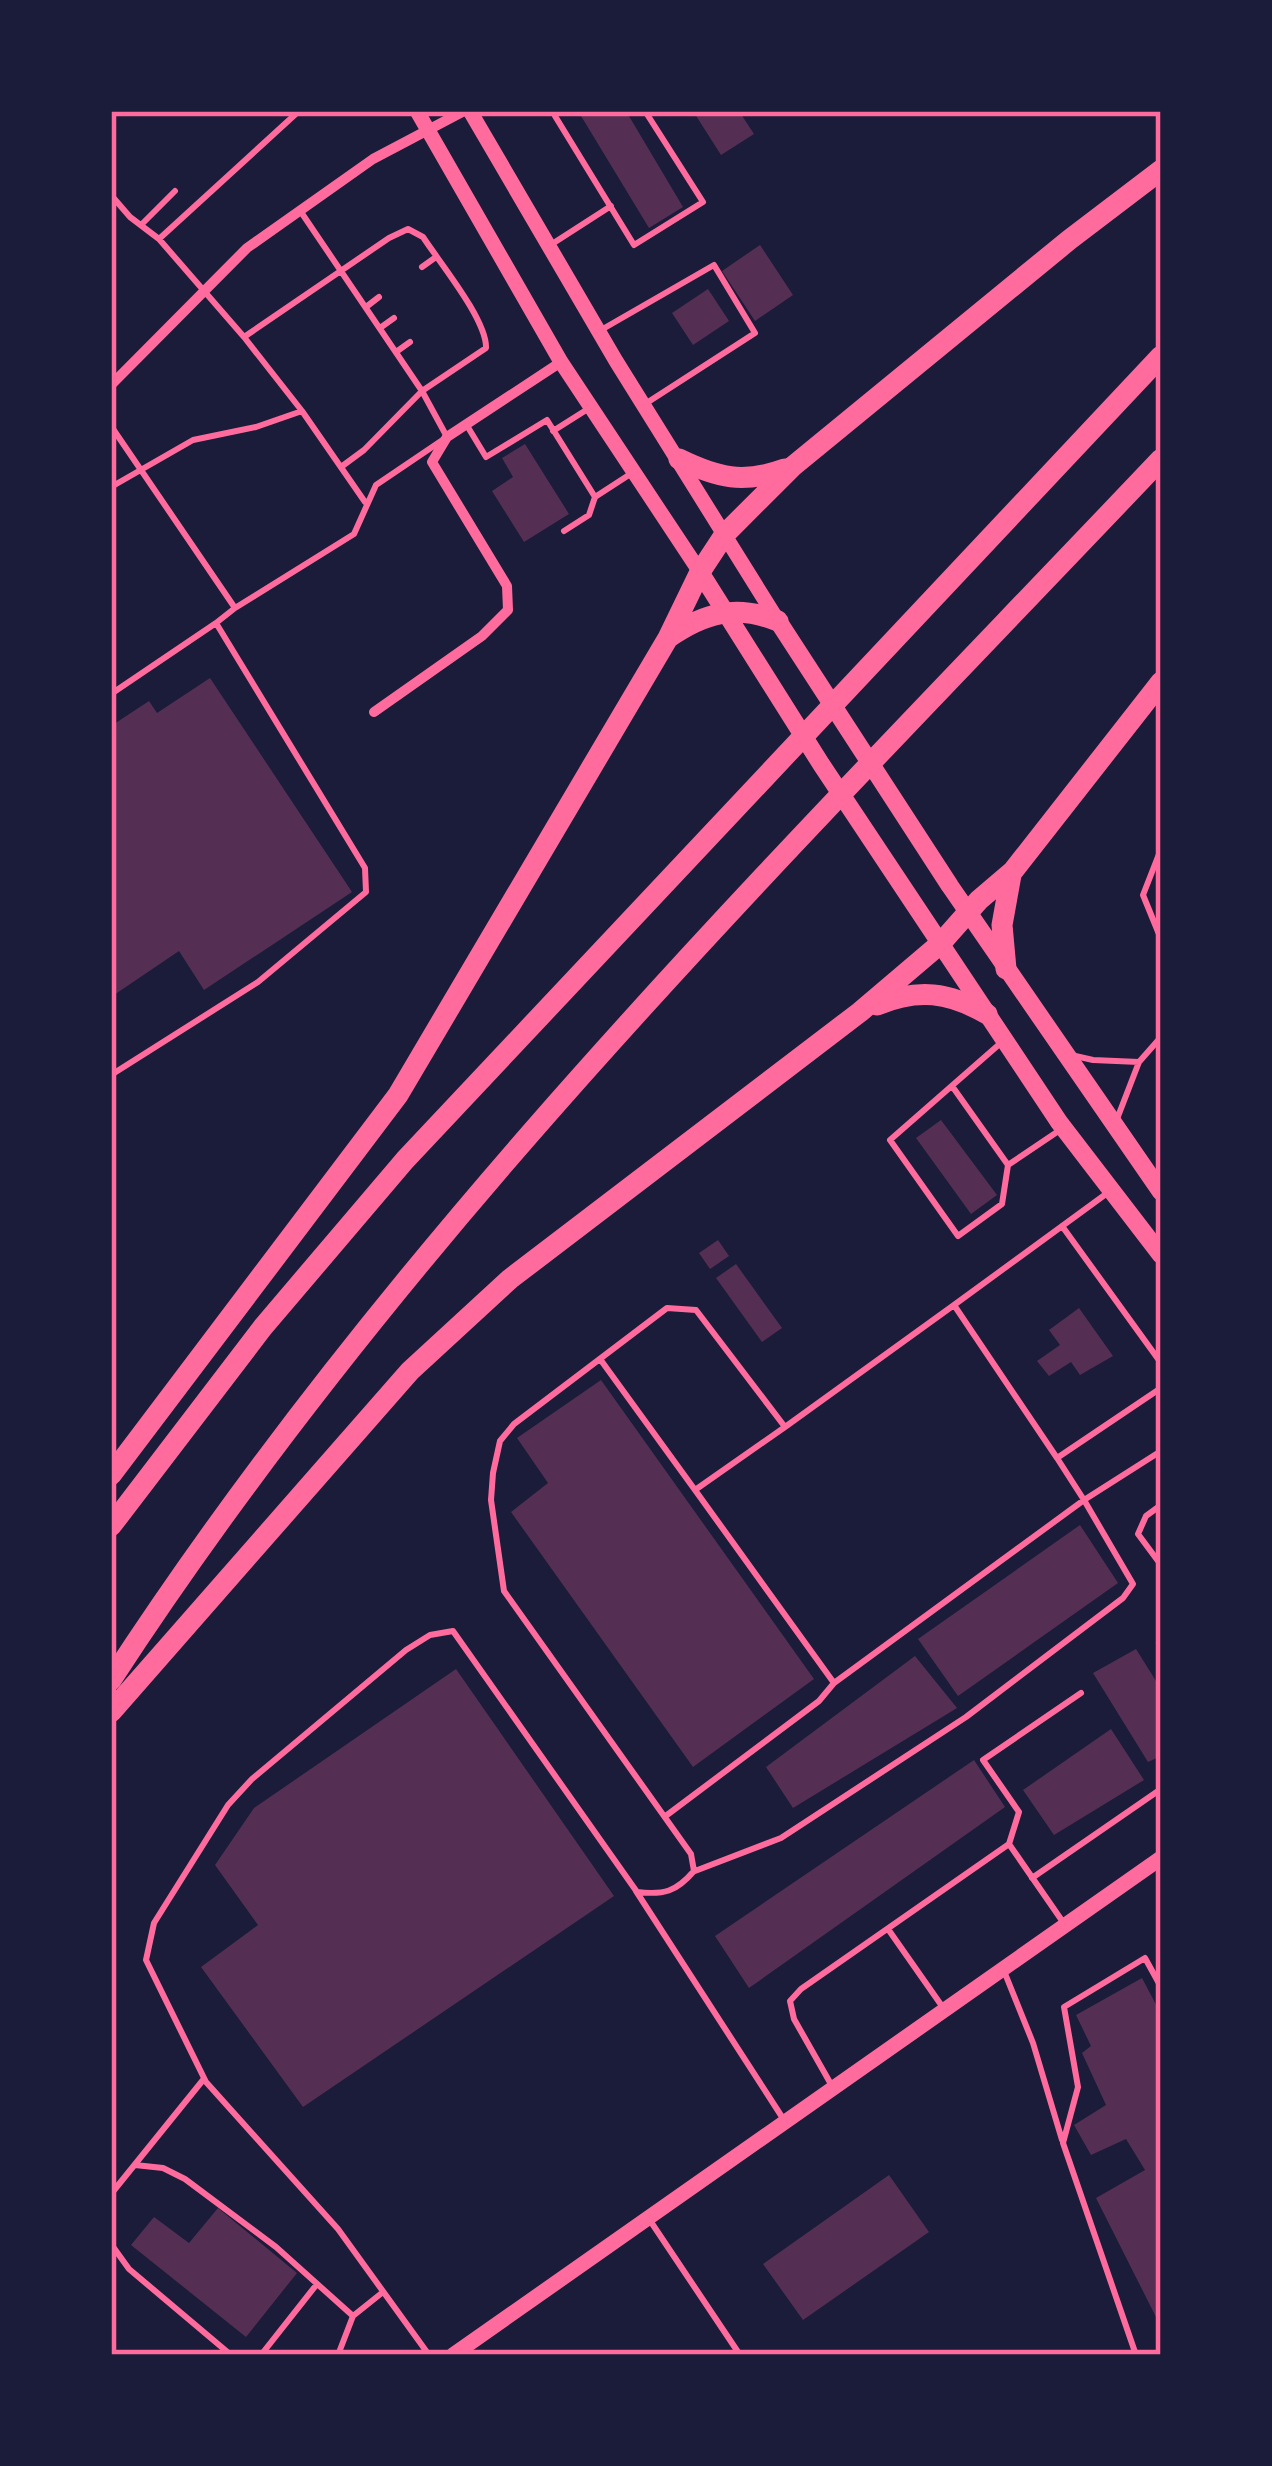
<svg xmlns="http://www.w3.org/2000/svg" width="1272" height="2466" font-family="Quicksand,sans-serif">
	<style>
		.building { fill: #542f53 }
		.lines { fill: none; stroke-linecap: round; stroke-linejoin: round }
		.service { stroke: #ff6b9d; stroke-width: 6 }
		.minor { stroke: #ff6b9d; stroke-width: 10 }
		.secondary { stroke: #ff6b9d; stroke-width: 15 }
		.primary { stroke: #ff6b9d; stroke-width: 18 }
		.motorway { stroke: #ff6b9d; stroke-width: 21 }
		.neatline { fill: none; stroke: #ff6b9d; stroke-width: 4.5 }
	</style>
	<rect width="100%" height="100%" fill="#1b1b3a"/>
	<!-- building -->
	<path class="building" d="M578,111H626L683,207L649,228Z
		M693,111H739L754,134L721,155Z
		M760,245L793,295L755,321L722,271Z
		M708,289L729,321L693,345L672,313Z
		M525,444L569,514L524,542L492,491L513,477L502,458Z
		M210,678L352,892L204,990L179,951L111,997V726L149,701L157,713Z
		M941,1120L997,1195L971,1214L916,1138Z
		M718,1240L729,1256L710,1269L699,1253Z
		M736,1264L782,1328L762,1342L716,1278Z
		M1079,1308L1113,1356L1080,1375L1071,1362L1049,1376L1037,1361L1060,1345L1049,1330Z
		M601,1380L814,1679L693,1767L511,1512L548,1483L517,1438Z
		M1080,1525L1118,1583L958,1696L918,1639Z
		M1136,1649L1161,1689V1756L1148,1762L1093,1673Z
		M915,1656L957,1708L793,1808L766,1767Z
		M456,1669L614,1896L303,2107L201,1967L258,1925L215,1865L254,1808Z
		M1111,1729L1144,1780L1054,1835L1023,1790Z
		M974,1760L1005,1807L749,1988L715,1936Z
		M1142,1978L1161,2014V2327L1096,2198L1145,2170L1126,2139L1091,2155L1074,2125L1106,2105L1082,2053L1091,2046L1076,2015Z
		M889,2175L929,2232L803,2320L763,2264Z
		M218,2208L297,2273L246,2337L131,2245L154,2217L189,2243Z"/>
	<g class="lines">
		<!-- service -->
		<path class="service" d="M556,111L555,116L634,245L703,202L645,111
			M259,112L260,111
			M111,195L130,217L159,239L244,337L302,411
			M141,225L175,191
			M159,239L299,111
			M552,244L611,206
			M422,267L436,257
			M366,307L379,297
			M380,328L394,318
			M601,330L714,265L755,333L645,404
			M244,337L389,238L408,229L423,237C440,263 487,320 486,348L422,391L364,450L341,467
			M396,352L410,342
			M466,424L486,457L547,420L595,497L589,515L564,531
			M111,426L235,608L216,623L365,868L366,892L258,982L111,1075
			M553,431L591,407
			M111,487L193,440L256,427L302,411L365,502
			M595,497L632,473
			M235,608L354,534L376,485L447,437L422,391L301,212
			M111,694L216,623
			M1161,849L1143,895L1161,939
			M1071,1055L1093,1060L1139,1062L1117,1119
			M1139,1062L1161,1037
			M952,1086L1008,1165L1002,1204L958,1236L890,1140L1003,1041
			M1008,1165L1060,1130
			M1106,1194L954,1305L1057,1458L1161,1388
			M1062,1226L1161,1363
			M600,1359L695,1490
			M785,1427L695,1490L834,1683
			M1057,1458L1084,1500L1161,1451
			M1161,1505L1146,1516L1138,1534L1161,1565
			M1159,1643L1161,1645
			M667,1815L819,1701L834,1683L1084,1500L1133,1584L1123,1598L966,1717L781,1838L695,1871
			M1009,1844L1019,1812L983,1760L1081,1693
			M1032,1878L1161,1789
			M636,1891L784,2120
			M888,1929L944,2009
			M1004,1971L1033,2043L1062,2140
			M832,2086L794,2019L790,2001L801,1989L1009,1844L1065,1925
			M135,2165L163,2168L185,2179L276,2247L353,2316
			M111,2194L203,2080
			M649,2219L740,2355
			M111,2244L129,2269L231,2355
			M261,2355L317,2284
			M338,2355L353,2316L383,2292
			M429,2355L338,2229L206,2082L146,1960L154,1923L228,1805L252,1779L406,1650L430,1635L453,1631L637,1892C664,1895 676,1892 694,1871L691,1854L504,1591L491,1500L493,1473L500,1441L514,1424L667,1308L696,1310L785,1427L954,1305
			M1136,2355L1063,2143L1078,2087L1064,2007L1145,1958L1161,1987"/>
		<!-- minor -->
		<path class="minor" d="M111,385L247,248L373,159L464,111
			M374,712L482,636L508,610L507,586L432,462L447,437L561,362"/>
		<!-- secondary -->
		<path class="secondary" d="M417,111L561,362L700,572
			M470,111L616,361L778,621
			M453,2355L1161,1858"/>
		<!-- primary -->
		<path class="primary" d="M700,572L821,764L1059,1122L1161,1255
			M778,621L950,886L1161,1192"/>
		<!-- motorway -->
		<path class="motorway" d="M679,459C718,478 743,484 785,469
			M668,638C704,613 736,604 778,621
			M1006,969L1002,925L1011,875
			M877,1005C918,988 949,992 987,1014
			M111,1475L398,1095L668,638L700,572L725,534L792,467L1069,240L1161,170
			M111,1526L263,1327L405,1160L1161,356
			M111,1680C405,1228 792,848 1161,459
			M111,1712L410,1371L510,1279L860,1012L940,944L979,900L1013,871L1161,682"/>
	</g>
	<!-- border -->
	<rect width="1272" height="2466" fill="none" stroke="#1b1b3a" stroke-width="228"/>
	<rect x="114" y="114" width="1044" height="2238" class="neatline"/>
</svg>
